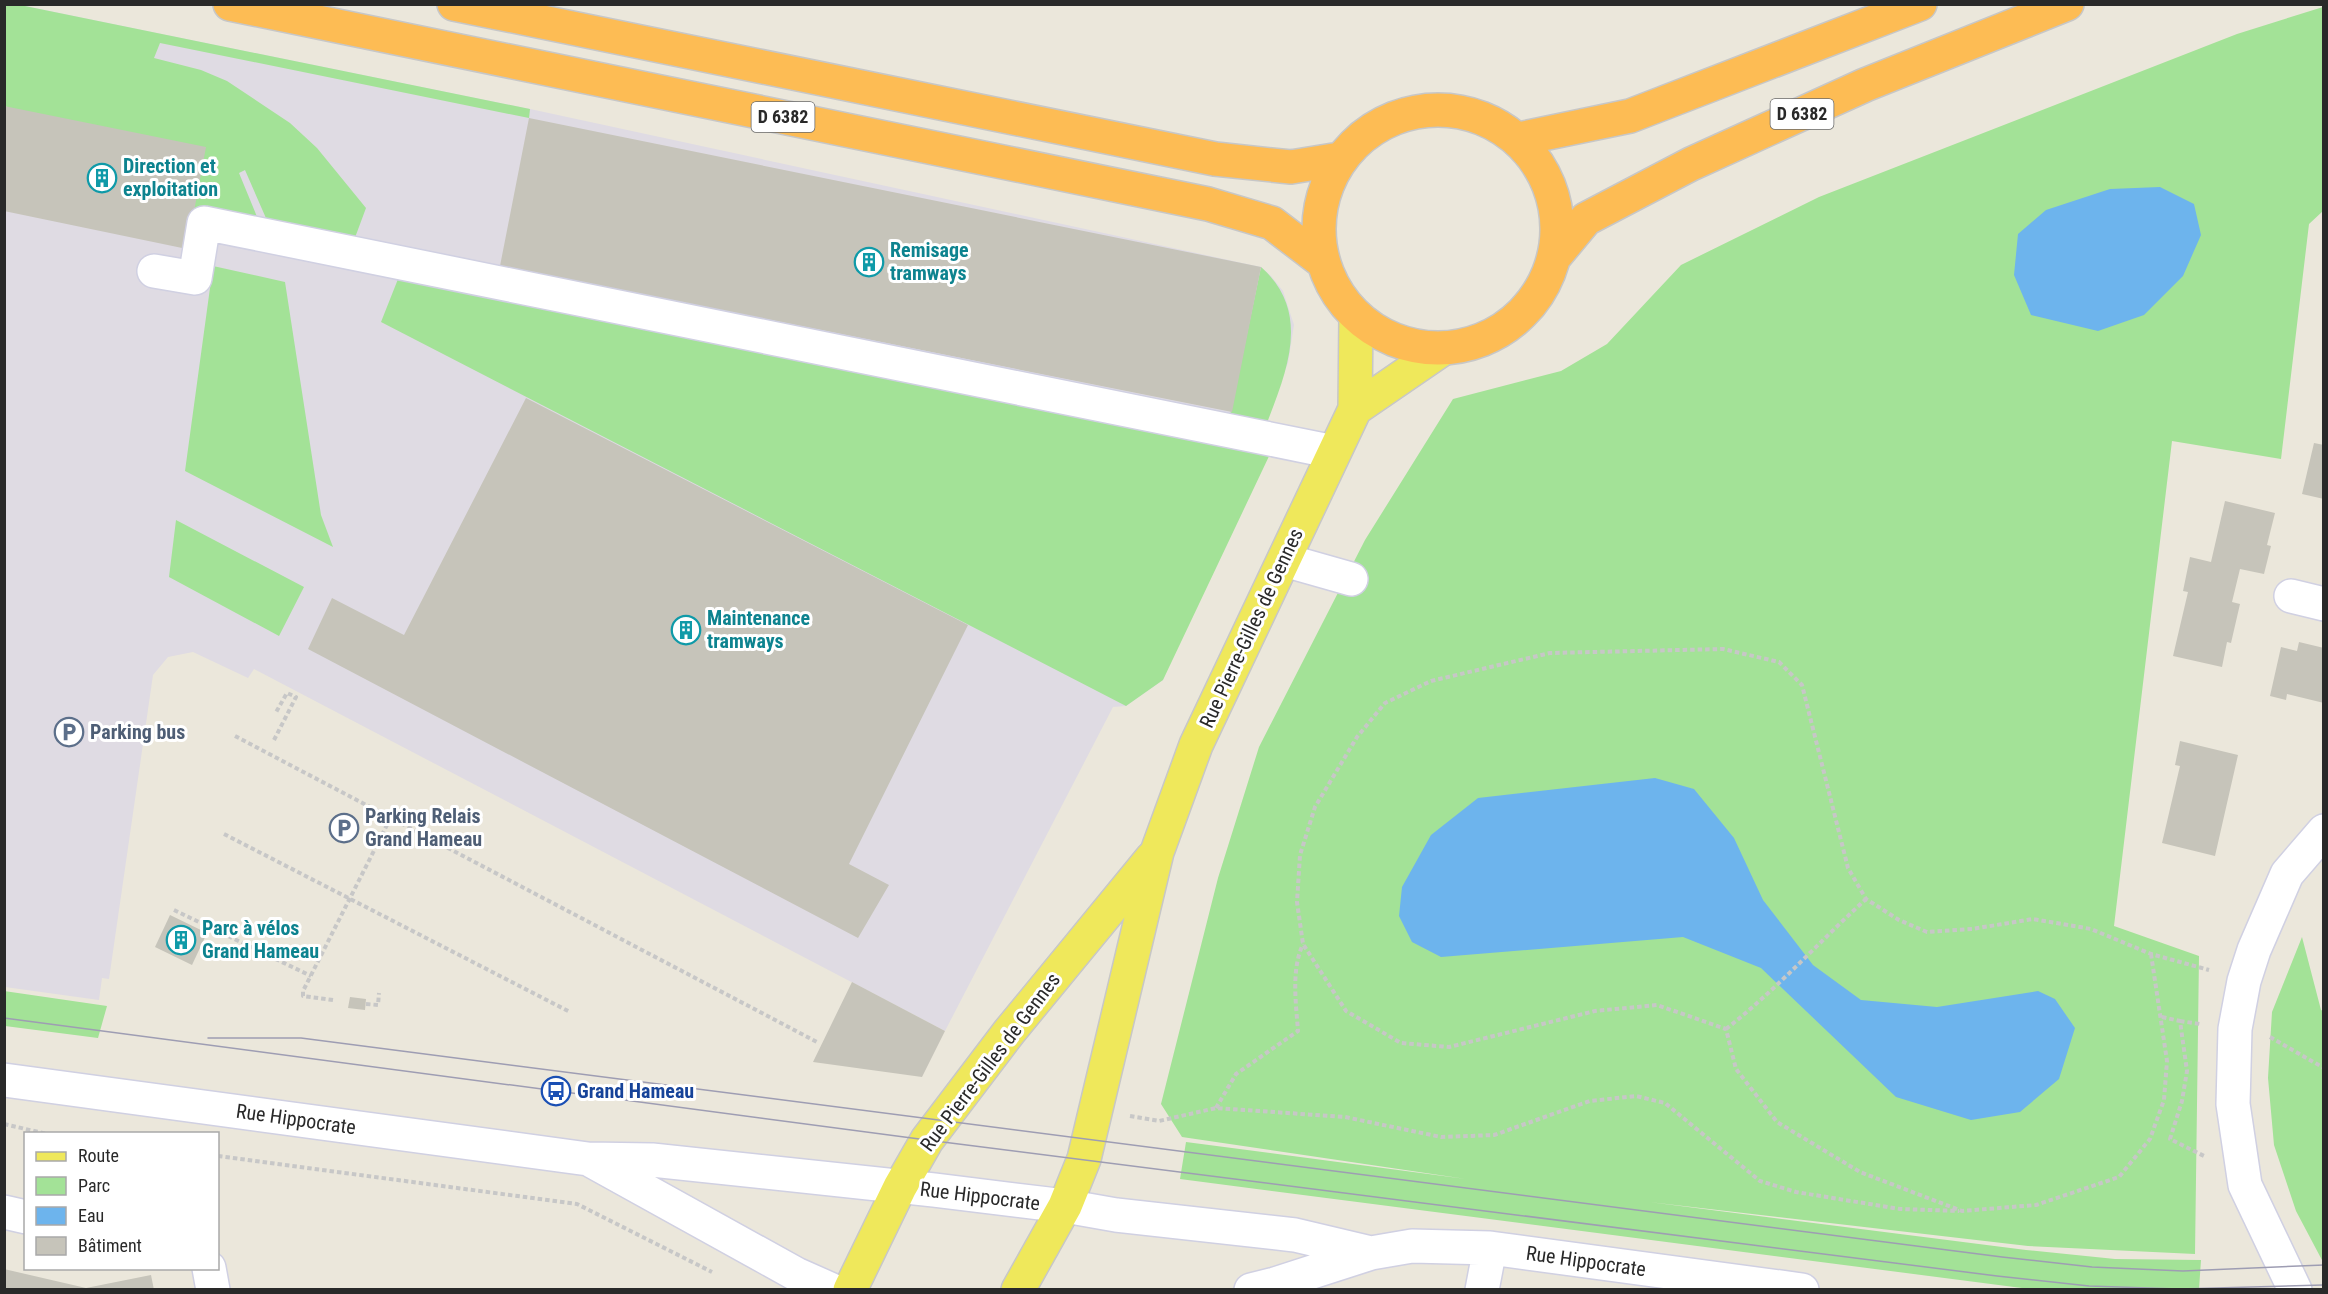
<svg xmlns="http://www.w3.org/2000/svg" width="2328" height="1294" font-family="'Roboto Condensed',sans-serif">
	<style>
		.industrial { fill: #dfdbe3 }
		.green { fill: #a3e297 }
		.water { fill: #6db4ed }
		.building { fill: #c6c4ba }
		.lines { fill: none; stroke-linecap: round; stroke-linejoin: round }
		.minor-casing { stroke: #d0d0e2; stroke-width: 36 }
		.major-casing { stroke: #c7c7c7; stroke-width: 36 }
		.highway-casing { stroke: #c7c7c7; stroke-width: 36 }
		.path { stroke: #c7c7c7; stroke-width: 4; stroke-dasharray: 4.5 3; stroke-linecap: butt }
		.minor { stroke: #fff; stroke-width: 33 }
		.major { stroke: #efe85b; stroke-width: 33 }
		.highway { stroke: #fdbc54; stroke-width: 33 }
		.tram { stroke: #9e9db3; stroke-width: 1.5 }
		.labels { text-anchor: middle; stroke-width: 6; stroke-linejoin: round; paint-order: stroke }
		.shield { fill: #fff; stroke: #696969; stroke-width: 1.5 }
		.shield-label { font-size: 18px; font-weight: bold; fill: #292929 }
		.culture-label { font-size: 20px; font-weight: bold; fill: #0d838f; stroke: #fff; text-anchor: start }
		.street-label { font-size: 20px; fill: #292929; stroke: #fff }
		.service-label { font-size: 20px; font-weight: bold; fill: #4e5e75; stroke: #fff; text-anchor: start }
		.transit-label { font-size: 20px; font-weight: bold; fill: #164399; stroke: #fff; text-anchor: start }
	</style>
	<rect width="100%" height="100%" fill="#ebe7db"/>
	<!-- industrial -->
	<path class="industrial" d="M5,5H20L530,109L1261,267L1271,276L1283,291L1294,325L1288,363L1163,680L1126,706L1113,707L945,1031L254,669L248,678L193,652L168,657L153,675L109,979L102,978L99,1000L5,987Z"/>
	<!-- green -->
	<path class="green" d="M4,5H20L530,109L529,118L160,43L154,58L201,70L227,81L290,123L317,148L366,208L353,243L269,225L245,170L239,173L260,224L195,208L5,106Z
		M2323,7V211L2309,224L2281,459L2172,441L2114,926L2199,956L2195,1254L2028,1246L1649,1202L2026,1250L2115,1259L2201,1260L2199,1289L2037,1290L2014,1287L1180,1179L1186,1142L1466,1179L1182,1137L1161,1104L1218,878L1259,747L1365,540L1453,399L1561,371L1607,344L1681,265L1819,197L2237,34Z
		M213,266L285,282L321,515L333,547L185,471Z
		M1261,267C1313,313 1286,373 1265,428L1229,420Z
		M400,274L1271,452L1163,680L1126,706L381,322Z
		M176,520L304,587L279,636L169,577Z
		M2302,937L2321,1010L2323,1011V1262L2296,1211L2274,1145L2268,1078L2272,1012Z
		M4,991L107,1006L98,1038L5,1026Z"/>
	<!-- water -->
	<path class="water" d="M2160,187L2194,204L2201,235L2183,276L2144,315L2098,331L2031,315L2014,275L2018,234L2046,210L2110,189Z
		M1655,778L1694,789L1734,838L1763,900L1813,965L1861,1000L1937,1007L2038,991L2055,999L2075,1028L2059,1079L2020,1112L1971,1120L1896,1097L1761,968L1683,937L1441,957L1412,942L1399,916L1402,887L1431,835L1478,798Z"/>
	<!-- building -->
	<path class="building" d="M4,106L206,147L187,249L4,211Z
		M529,118L1261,267L1232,412L500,266Z
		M526,398L968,625L849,864L889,885L858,938L308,649L332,598L404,635Z
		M2314,443L2324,445V499L2302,494Z
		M2225,501L2275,513L2267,545L2271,546L2264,574L2240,569L2232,602L2240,604L2231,643L2227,642L2222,667L2173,656L2188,592L2183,591L2190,557L2211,562Z
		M2299,642L2324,648V703L2287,694L2286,700L2270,696L2281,647L2297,651Z
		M2180,741L2238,755L2215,856L2162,843L2180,766L2175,765Z
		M170,915L207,933L192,965L155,947Z
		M852,982L945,1031L922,1077L813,1062Z
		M350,997L366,999L365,1010L348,1008Z
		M4,1269L86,1288L151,1275L154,1290H4Z"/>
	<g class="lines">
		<!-- minor casing -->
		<g class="minor-casing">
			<path id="minor" d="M154,271L195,278L204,223L1334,452
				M1284,560L1351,579
				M2291,596L2324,604
				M4,1080L588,1159L652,1160L934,1190L1065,1206L1116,1215L1295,1235L1371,1253
				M592,1161L796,1274L832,1290
				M4,1212L26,1217
				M209,1268L213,1290
				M1251,1290L1275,1284L1371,1253L1412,1246L1490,1248L1802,1290
				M1482,1290L1490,1248
				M2295,1290L2245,1185L2233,1104L2235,1029L2244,981L2254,950L2287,874L2324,831"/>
		</g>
		<!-- major casing -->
		<g class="major-casing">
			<path id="major" d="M1355,409L1444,348
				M850,1290L900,1187L927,1140L1009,1032L1152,858
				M1018,1290L1065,1206L1084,1159L1157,852L1196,745L1355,409L1356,316"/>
		</g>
		<!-- highway casing -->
		<g class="highway-casing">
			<path id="highway" d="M230,4L1208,204L1272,223L1323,262
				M454,4L1215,159L1291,167L1340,159
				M1319 229a119 119 0 1 1 238 0a119 119 0 1 1-238 0Z
				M1519,139L1630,116L1920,4
				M1556,255L1586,219L1691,164L1865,85L2067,4"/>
		</g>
		<!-- path -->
		<path class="path" d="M235,736L817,1042
			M274,740L296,697L287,693L275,714
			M224,834L570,1012
			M174,910L311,976
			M2151,954L2167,1061L2164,1100L2150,1139L2119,1177L2036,1205L1962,1211L1860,1172L1777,1122L1736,1069L1726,1029L1657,1005L1595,1011L1449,1047L1401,1043L1346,1011L1303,944L1297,902L1300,855L1315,807L1357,737L1385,703L1431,681L1550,653L1723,649L1779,662L1802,685L1848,868L1866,899L1899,920L1927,932L1972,929L2033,919L2091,929L2151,954L2209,970
			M333,1000L303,996V991L390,819
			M366,1004L378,1005L379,993
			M2162,1017L2180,1021L2187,1071L2182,1101L2170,1139L2206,1157
			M2180,1021L2200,1024
			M1726,1029C1776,990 1819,942 1866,899
			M2270,1037L2324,1068
			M1216,1108L1236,1074L1298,1031C1296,1003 1291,970 1303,944
			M1130,1116L1159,1121L1216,1108L1345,1117L1441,1137L1494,1135L1590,1101L1636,1096L1665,1103L1760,1181L1796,1192L1900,1209L1959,1211
			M4,1124L47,1134
			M218,1156L577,1204L712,1272"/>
		<!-- minor -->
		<use href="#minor" class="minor"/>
		<!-- major -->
		<use href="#major" class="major"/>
		<!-- highway -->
		<use href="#highway" class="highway"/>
		<!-- tram -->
		<path class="tram" d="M4,1018L927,1140L1997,1276L2089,1286L2179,1289L2324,1285
			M208,1038H301L2002,1257L2092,1267L2183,1271L2324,1265"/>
	</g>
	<!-- icons -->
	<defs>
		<g id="building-ring" transform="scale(1.5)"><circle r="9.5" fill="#fff" stroke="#0f9aa8" stroke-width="1.5"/><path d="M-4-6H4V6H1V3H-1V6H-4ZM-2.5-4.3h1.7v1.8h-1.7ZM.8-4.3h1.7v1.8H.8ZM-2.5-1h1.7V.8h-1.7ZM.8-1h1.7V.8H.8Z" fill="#0f9aa8"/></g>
		<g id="parking-ring" transform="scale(1.5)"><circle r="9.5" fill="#fff" stroke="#5c6f8a" stroke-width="1.5"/><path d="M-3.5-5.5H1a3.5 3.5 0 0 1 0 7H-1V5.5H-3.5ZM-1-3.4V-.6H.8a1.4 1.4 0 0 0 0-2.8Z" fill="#5c6f8a"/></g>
		<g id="bus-ring" transform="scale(1.5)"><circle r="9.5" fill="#fff" stroke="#1a4fb4" stroke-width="1.5"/><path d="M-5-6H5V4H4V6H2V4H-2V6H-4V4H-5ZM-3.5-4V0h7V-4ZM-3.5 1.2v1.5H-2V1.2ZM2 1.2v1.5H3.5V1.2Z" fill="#1a4fb4"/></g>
	</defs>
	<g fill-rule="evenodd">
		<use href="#building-ring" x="102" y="178"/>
		<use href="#building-ring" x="869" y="262"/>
		<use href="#building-ring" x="686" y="630"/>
		<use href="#parking-ring" x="69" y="732"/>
		<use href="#parking-ring" x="344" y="828"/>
		<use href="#building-ring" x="181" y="940"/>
		<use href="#bus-ring" x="556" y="1091"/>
	</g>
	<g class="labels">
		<!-- shield labels -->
		<g class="shield">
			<rect x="1770.5" y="99" width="63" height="30" rx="4.5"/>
			<rect x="751.5" y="102" width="63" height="30" rx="4.5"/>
		</g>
		<g class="shield-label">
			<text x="1802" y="120">D 6382</text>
			<text x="783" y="123">D 6382</text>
		</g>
		<!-- culture labels -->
		<g class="culture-label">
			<text x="123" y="173">Direction et<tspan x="123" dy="23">exploitation</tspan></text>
			<text x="890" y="257">Remisage<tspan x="890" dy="23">tramways</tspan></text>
			<text x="707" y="625">Maintenance<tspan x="707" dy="23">tramways</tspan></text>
			<text x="202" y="935">Parc à vélos<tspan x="202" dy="23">Grand Hameau</tspan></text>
		</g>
		<!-- street labels -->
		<g class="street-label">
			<text transform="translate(1251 628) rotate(-65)" y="7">Rue Pierre-Gilles de Gennes</text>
			<text transform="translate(990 1062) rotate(-53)" y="7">Rue Pierre-Gilles de Gennes</text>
			<text transform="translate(296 1119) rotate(8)" y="7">Rue Hippocrate</text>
			<text transform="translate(980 1196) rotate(7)" y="7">Rue Hippocrate</text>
			<text transform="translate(1586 1261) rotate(8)" y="7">Rue Hippocrate</text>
		</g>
		<!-- service labels -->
		<g class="service-label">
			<text x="90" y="739">Parking bus</text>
			<text x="365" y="823">Parking Relais<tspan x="365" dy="23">Grand Hameau</tspan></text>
		</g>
		<!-- transit labels -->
		<g class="transit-label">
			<text x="577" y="1098">Grand Hameau</text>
		</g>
	</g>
	<!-- border -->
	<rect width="2328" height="1294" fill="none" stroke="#292929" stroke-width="12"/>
	<!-- legend -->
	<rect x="24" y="1132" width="195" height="138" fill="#ffffff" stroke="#a9a9a9" stroke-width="1.5"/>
	<rect x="36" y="1152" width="30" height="9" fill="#efe85b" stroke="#a9a9a9" stroke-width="1.5"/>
	<text x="78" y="1162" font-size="18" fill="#292929">Route</text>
	<rect x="36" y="1177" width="30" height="18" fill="#a3e297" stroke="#a9a9a9" stroke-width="1.5"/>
	<text x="78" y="1192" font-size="18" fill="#292929">Parc</text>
	<rect x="36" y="1207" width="30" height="18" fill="#6db4ed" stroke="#a9a9a9" stroke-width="1.5"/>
	<text x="78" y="1222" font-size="18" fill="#292929">Eau</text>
	<rect x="36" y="1237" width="30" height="18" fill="#c6c4ba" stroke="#a9a9a9" stroke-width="1.5"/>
	<text x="78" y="1252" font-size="18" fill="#292929">Bâtiment</text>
</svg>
